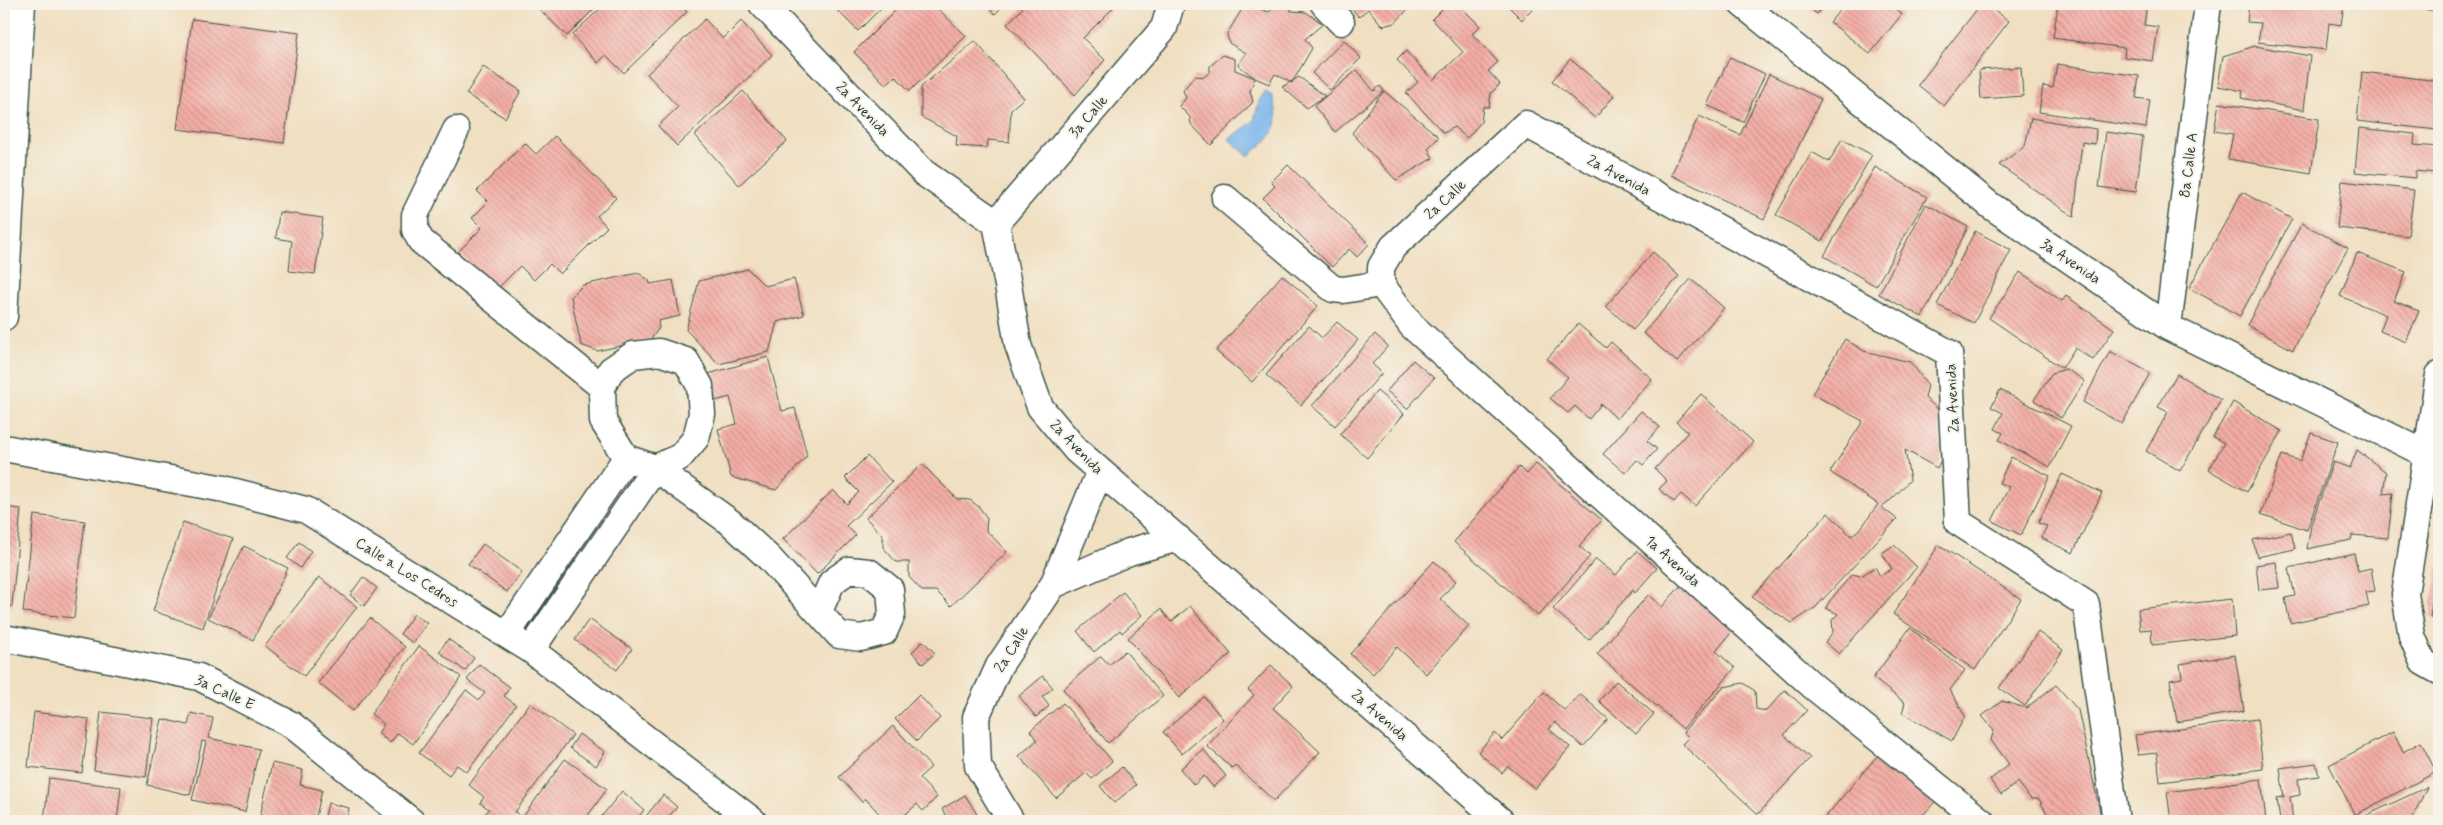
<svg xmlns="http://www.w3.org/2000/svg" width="2443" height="825" font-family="Mynerve,sans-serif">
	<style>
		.water { fill: #7ab6ec; stroke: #4c7a90 }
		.building { fill: url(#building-back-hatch) }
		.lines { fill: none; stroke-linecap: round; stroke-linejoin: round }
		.minor-casing { stroke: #3e5549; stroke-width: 29 }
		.minor { stroke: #fff; stroke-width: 26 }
		.labels { text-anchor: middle; stroke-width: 4; stroke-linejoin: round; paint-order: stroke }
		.street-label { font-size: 15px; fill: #1f3d34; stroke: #f7f3e8 }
	</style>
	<defs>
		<pattern id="building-back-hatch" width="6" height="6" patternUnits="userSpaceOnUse" patternTransform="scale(1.25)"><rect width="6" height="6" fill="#f4ada6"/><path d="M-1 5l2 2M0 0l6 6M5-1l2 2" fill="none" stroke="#c58e88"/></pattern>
	</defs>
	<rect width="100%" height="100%" fill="#f7f3e8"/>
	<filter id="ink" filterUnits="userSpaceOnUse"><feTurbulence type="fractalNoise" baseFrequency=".02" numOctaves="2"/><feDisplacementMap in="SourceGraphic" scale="10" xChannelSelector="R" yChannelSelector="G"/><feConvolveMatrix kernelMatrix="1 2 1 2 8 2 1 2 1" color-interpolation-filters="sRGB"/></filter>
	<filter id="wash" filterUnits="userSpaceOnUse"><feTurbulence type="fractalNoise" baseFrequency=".0096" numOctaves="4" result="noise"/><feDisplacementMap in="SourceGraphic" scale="20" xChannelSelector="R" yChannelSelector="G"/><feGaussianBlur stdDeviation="1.12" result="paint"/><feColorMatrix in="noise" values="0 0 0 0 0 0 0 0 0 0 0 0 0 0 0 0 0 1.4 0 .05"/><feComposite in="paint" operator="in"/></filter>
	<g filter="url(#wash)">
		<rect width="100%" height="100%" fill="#f0dfc1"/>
		<!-- water -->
		<path class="water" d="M1265,92L1272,96C1284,128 1272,137 1248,156L1229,139L1254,121L1259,101Z"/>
		<g id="blocks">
			<!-- building -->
			<path class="building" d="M545,4H599L567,36L539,9Z
				M605,4H680L687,12L624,73L606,55L598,63L572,35Z
				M834,4H885L858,31L832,5Z
				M902,4H933L966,36L910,91L895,76L886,85L854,52Z
				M984,4H1005L995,14Z
				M1019,4H1117L1083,38L1105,60L1075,95L1007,24L1023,8Z
				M1245,4L1269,12L1279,4H1290L1291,11L1306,12L1323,24L1305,39L1312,48L1292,83L1275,74L1269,84L1255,78L1238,65L1246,53L1229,43L1227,34Z
				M1348,4H1413L1395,23L1383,26L1368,9L1359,17Z
				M1447,4H1458L1480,26L1472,34L1498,62L1488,71L1500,84L1491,93L1489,107H1483L1481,122L1467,138L1454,127L1444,133L1406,93L1418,82L1397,60L1406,51L1433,80L1463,52L1432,19Z
				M1506,4H1538L1522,20Z
				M1804,4H1825L1817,14Z
				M1845,4H1889L1902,14L1870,54L1830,22Z
				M1981,4H1986L2009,21L1944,106L1918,85Z
				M2058,4H2147L2144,25L2158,27L2153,61L2124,57L2125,48L2053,38Z
				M2249,4H2344L2341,25L2329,23L2326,50L2258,42L2261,23L2247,22Z
				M2386,4H2439V11L2386,5Z
				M192,19L299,33L284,143L177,129Z
				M705,19L723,39L741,21L772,55L677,146L658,126L678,107L647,74Z
				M1344,40L1361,58L1330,90L1312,73Z
				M975,41L1024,98L1011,109L1009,142L988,140L987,148L956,146L957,136L921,117V87Z
				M2255,46L2310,56L2304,110L2241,98L2243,91L2218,86L2223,56Z
				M1223,55L1235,59V70L1255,78L1250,91L1253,102L1211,145L1191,124L1190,117L1179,106L1186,98L1183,90L1195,76L1204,77L1210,72V66Z
				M1730,57L1765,74L1743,122L1707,105Z
				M1570,59L1614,96L1595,118L1552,81Z
				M2057,64L2139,76L2136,98L2150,100L2146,128L2039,112L2043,86L2053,88Z
				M483,67L521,91L505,118L466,94Z
				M2021,67L2023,96L1981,99L1979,70Z
				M1357,70L1374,91L1380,86L1384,91L1335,132L1314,106Z
				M2362,72L2439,81L2437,130L2357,121Z
				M1769,74L1821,99L1764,219L1671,175L1699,116L1740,135Z
				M1299,77L1325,96L1307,108L1282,87Z
				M743,91L787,141L739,185L695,135Z
				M1384,91L1439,137L1428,148L1433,158L1396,180L1352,133Z
				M2219,103L2319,119L2311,173L2228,159L2233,134L2214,131Z
				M2031,118L2096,129L2095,144L2082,142L2074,217L1999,165L2025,146Z
				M2359,128L2415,134L2414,145L2439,147L2436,173L2415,171V178L2355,172Z
				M2106,132L2143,137L2136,192L2099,187Z
				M555,136L616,198L597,216L607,227L560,274L550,264L534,280L520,266L496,290L458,252L482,228L472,218L488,202L477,191L525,143L536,154Z
				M1842,139L1872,155L1822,241L1776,215L1812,152L1829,162Z
				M1288,165L1369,244L1357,257L1349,249L1332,267L1263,198L1275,186L1271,182Z
				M1875,167L1927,197L1876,286L1824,256Z
				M2342,181L2414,190L2408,236L2337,228Z
				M2242,192L2292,219L2240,316L2189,288Z
				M1926,204L1968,227L1922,317L1879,294Z
				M279,212L323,218L315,274L289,271L292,241L276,238Z
				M2302,223L2348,248L2293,350L2247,325Z
				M1975,231L2011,250L1974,323L1937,305Z
				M1653,252L1679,276L1633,330L1606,306Z
				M2357,253L2406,272L2394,301L2419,311L2406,342L2380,331L2386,315L2340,296Z
				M748,269L765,286L794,279L804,315L777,322L769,352L719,364L686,330L699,281Z
				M2020,272L2062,301L2066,296L2114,329L2093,360L2075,348L2062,368L1989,318Z
				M638,273L649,280L650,284L673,280L680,316L658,321L659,328L651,339L597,351L581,345L571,297L583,285Z
				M1282,275L1318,306L1252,382L1216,351Z
				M1691,279L1724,308L1677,362L1643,333Z
				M1337,322L1358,340L1301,405L1266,375L1309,326L1322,338Z
				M1578,324L1606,348L1611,342L1652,379L1617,419L1601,404L1589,419L1575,406L1568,413L1550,398L1568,377L1547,359Z
				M1375,334L1388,346L1372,364L1382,373L1335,426L1312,406Z
				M1845,339L1864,351L1910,362L1928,385L1925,398L1939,410L1941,460L1937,468L1905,450L1910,480L1892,499L1881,507L1897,519L1816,607L1792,623L1752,597L1828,513L1851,536L1862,527L1878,504L1830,472L1863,421L1812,394Z
				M2110,351L2150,373L2122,424L2083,402Z
				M768,357L782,411L795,408L807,456L776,490L731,477L718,429L737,424L730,397L715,401L708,374Z
				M1413,360L1434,378L1407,409L1387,391Z
				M2066,369L2085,381L2061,418L2034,400L2052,373Z
				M2177,374L2221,400L2180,471L2146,451L2168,412L2158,407Z
				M2000,390L2071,426L2050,467L1999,440L2003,433L1995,429L2003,413L1991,407Z
				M1377,391L1404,414L1367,458L1340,434Z
				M1701,394L1753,442L1695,506L1681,494L1674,502L1659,489L1667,481L1655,469L1688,432L1676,422Z
				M2233,402L2282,431L2247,492L2209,470L2224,443L2213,437Z
				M1641,411L1660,427L1647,441L1657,449L1643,465L1637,460L1625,473L1603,454Z
				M2311,433L2338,442L2307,530L2261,514L2282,455L2300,461Z
				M2357,450L2386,472L2383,494L2393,493L2388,538L2352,535L2351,540L2307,549L2311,525L2333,462L2350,468Z
				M867,456L892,482L846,526L856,535L817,574L783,539L833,490L847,504L859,492L845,478Z
				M2011,457L2050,476L2021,535L1992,521L2009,487L1999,483Z
				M922,464L957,499L970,500L979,507L987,518L986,530L1007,552L951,606L936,591H922L909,577V562H896L883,547V536L866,518Z
				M1536,464L1602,520L1579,546L1590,556L1538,616L1454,542L1519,467L1527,474Z
				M2062,474L2102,493L2073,553L2041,538L2047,526L2038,523Z
				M4,507L21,509L12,606H4Z
				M34,515L85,521L74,618L23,612Z
				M183,522L233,539L203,628L153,611Z
				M2291,532L2295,549L2257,557L2253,540Z
				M299,542L311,551L300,568L287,558Z
				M483,544L522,572L507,592L468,564Z
				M1894,545L1917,567L1839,654L1825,642L1833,632L1832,620L1838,614L1826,608L1829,602L1852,574L1861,576L1875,567L1880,576L1892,569L1882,553Z
				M1939,545L2021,599L1975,670L1893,614Z
				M244,546L288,568L253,640L208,618Z
				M1637,551L1657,568L1635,593L1633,590L1589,640L1553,609L1596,559L1616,575Z
				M2354,553L2358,571L2371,568L2375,591L2366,592L2369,606L2290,623L2285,598L2295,596L2289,568Z
				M1434,561L1456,581L1440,599L1469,626L1426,674L1397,647L1373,674L1350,654Z
				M2276,562L2279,588L2259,590L2256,565Z
				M2438,566H2439V619L2430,617Z
				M319,577L357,607L304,676L265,646Z
				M363,577L377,588L364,606L350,595Z
				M1683,583L1735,628L1716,651L1735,668L1683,729L1597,654L1648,595L1662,607Z
				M1123,592L1142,615L1122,633L1120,630L1094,652L1077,631Z
				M2232,599L2235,636L2152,645L2151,629L2140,630L2138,609Z
				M1190,606L1231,654L1179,698L1128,638L1161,609L1171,622Z
				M414,614L427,623L413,643L400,634Z
				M370,618L405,647L353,711L318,683Z
				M589,619L632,649L617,670L575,640Z
				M1910,628L1965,670L1950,690L1965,716L1952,741L1902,713L1905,703L1873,678Z
				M2038,632L2063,650L2025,706L1999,688Z
				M448,639L474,658L465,671L439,652Z
				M923,641L935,653L923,664L912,652Z
				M419,646L461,677L413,744L398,733L390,743L378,733L384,724L371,714Z
				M1125,651L1163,696L1108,743L1063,689L1101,656L1109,665Z
				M2235,655L2244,711L2177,722L2170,680L2182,678L2180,664Z
				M479,664L510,687L504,696L516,705L467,772L457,765L449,775L419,753L466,690L479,700L485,693L467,680Z
				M1271,665L1293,686L1273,708L1320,752L1274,801L1235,765L1232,768L1207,746L1254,695L1248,690Z
				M1043,676L1053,688L1042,697L1049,706L1036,717L1019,696Z
				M1616,681L1654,714L1636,734L1599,701Z
				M1743,683L1755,691L1756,709L1766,711L1785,690L1807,710L1784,735L1810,758L1758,814L1682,744L1689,737L1683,732L1724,687Z
				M2056,685L2078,710L2102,821H2051L2039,799H2031L2018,782L2001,795L1990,780L2009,764L1991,740L1994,730L1982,716L2002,701L2026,708Z
				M1544,692L1565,711L1580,694L1608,719L1583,747L1555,722L1549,729L1570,747L1535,789L1508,766L1502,773L1478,752L1495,733L1502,740Z
				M919,695L940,718L917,741L895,719Z
				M1204,697L1223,719L1182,754L1163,732Z
				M530,703L573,735L515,812L519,815L514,821H479L489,809L480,803L484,797L469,785Z
				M1063,703L1112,761L1092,779L1086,773L1056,798L1019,756L1037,740L1030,731Z
				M34,712L89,719L82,773L28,767Z
				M101,712L153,718L146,777L94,770Z
				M191,713L213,718L209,738L259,749L245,812L192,800L206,742L202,741L190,795L147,785L162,719L188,725Z
				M2257,719L2263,769L2160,782L2157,753L2138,755L2135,735Z
				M893,726L931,767L919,778L937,797L923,811L917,804L898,821H886L865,798L862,802L839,777Z
				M2393,732L2403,752L2421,742L2436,772L2355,815L2329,765Z
				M579,734L605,752L596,766L570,748Z
				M1203,749L1226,776L1213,787L1204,776L1194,785L1180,769Z
				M1883,749L1939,797L1918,821H1822Z
				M565,759L607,789L584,821H520Z
				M272,763L303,770L300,785L322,790L315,821H259Z
				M2316,763L2319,776L2298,779L2300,795L2290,797L2293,821H2280L2277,798L2284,797L2280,768Z
				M1122,767L1136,785L1114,803L1100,786Z
				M49,778L121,787L117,821H44Z
				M2261,779L2266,821H2171L2167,792Z
				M2427,787L2411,821H2370L2367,815Z
				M622,791L644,810L635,821H598Z
				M663,795L677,807L665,821H644L643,820Z
				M965,795L981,821H949L942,809Z
				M328,803L349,808L346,821H324Z"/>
		</g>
	</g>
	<g filter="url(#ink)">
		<use href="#blocks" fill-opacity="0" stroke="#3e5549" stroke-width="1"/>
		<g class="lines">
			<!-- minor casing -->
			<g class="minor-casing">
				<path id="minor" d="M762,4L924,173L996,223L1008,285L1018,345L1040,407L1076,450L1501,821
					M1324,4L1341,22
					M1742,4L1991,206L2168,327L2428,455L2439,458
					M456,130L415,215V230L421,241L602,387
					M1225,198L1333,289L1343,290L1381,284
					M996,223L1164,28L1171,4
					M1381,284V267L1393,247L1526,124L1949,353L1958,522L2086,604L2116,821
					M1381,284L1412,326L1814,687L1981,821
					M4,317L22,4
					M2168,327L2208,4
					M2439,375L2405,594L2412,636L2423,662L2439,671
					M4,448L224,489L306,510L531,650L753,821
					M1053,585L1129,552L1178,538
					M507,634L626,458
					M4,638L199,677L292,725L411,821
					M531,650L655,468L680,457L696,438L702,414L700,386L686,361L659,352L633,355L611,370L602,387L603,421L626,458L655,468L730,522L769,558L839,635L861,638L884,632L892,614L890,589L869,572L849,570L832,582L819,611
					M1011,821L978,766L976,717L999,666L1053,585L1100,471"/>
			</g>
			<!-- minor -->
			<use href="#minor" class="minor"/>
		</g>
	</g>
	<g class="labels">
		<!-- street labels -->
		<g class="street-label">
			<text transform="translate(863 109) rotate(46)" y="5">2a Avenida</text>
			<text transform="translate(1088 116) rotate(-49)" y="5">3a Calle</text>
			<text transform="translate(2188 165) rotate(-83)" y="5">8a Calle A</text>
			<text transform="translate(1619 175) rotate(28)" y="5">2a Avenida</text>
			<text transform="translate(1445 199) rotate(-43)" y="5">2a Calle</text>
			<text transform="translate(2071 261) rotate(34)" y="5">3a Avenida</text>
			<text transform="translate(1952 398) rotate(-93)" y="5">2a Avenida</text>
			<text transform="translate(1077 447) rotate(46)" y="5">2a Avenida</text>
			<text transform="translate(1673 561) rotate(42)" y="5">1a Avenida</text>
			<text transform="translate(407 572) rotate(32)" y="5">Calle a Los Cedros</text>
			<text transform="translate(1011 649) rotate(-58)" y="5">2a Calle</text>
			<text transform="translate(225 692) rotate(25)" y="5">3a Calle E</text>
			<text transform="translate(1380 715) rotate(41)" y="5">2a Avenida</text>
		</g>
	</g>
	<!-- margin -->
	<rect width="2443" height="825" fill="none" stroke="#f7f3e8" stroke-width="20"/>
</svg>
